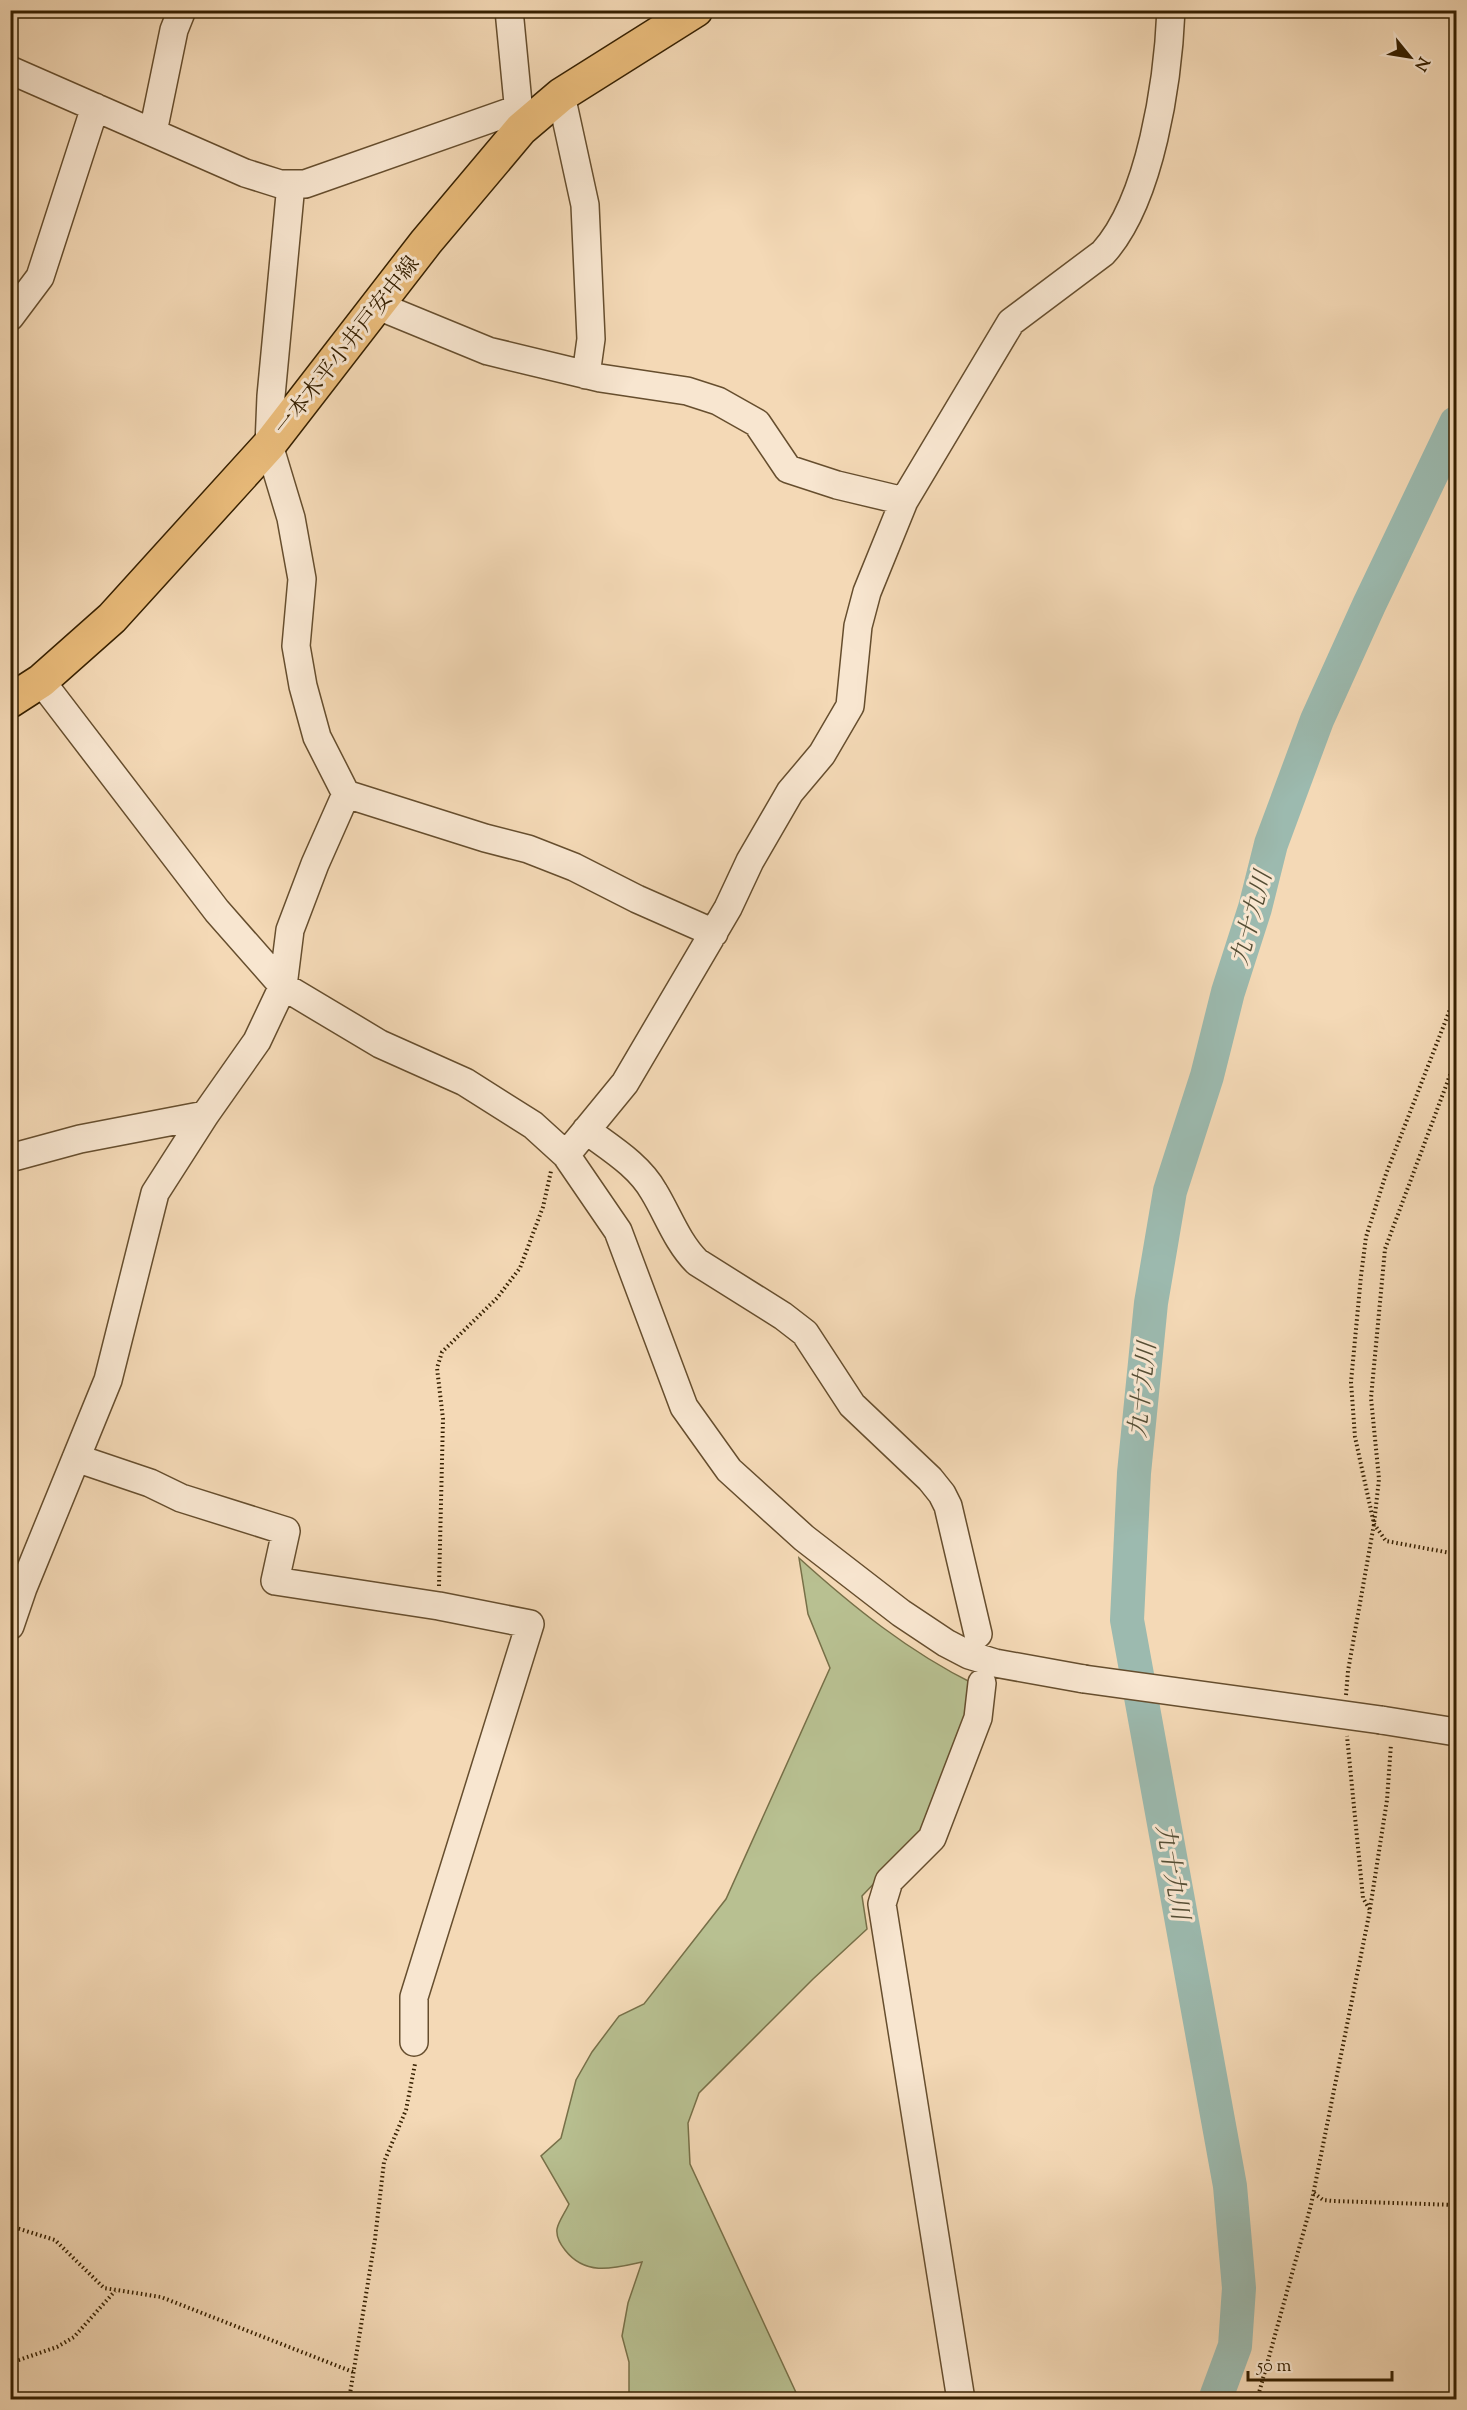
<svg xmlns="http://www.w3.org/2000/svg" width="1467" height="2410" font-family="'Sorts Mill Goudy','Noto Serif JP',serif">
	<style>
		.green { fill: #b8c091; stroke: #777048; stroke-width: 1.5 }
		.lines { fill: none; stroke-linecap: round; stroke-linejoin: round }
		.river { stroke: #9cbaaf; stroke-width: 34 }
		.minor-casing { stroke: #664e2e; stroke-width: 30 }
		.major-casing { stroke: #362000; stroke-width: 36 }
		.path { stroke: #362000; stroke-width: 4; stroke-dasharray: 1.5 3; stroke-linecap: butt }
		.minor { stroke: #f8e6d0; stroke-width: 27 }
		.major { stroke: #eabc7b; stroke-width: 33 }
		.minor-bridge-casing { stroke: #664e2e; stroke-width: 30; stroke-linecap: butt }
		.minor-bridge { stroke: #f8e6d0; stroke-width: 27 }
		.labels { text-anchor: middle; stroke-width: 6; stroke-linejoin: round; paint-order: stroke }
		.street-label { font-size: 22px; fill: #362000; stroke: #f8e6d0 }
		.water-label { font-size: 24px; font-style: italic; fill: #554e35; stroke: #f8e6d0 }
	</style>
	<rect width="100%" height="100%" fill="#f4d9b6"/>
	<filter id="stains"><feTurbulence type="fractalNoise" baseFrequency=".00333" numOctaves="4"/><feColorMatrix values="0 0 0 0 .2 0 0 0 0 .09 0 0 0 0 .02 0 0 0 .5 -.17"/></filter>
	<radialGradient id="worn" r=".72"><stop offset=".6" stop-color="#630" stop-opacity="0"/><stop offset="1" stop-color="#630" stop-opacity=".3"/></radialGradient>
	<!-- green -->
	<path class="green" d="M799,1558C852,1606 909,1652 974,1684L975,1696L924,1831L862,1896L867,1929L813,1979L699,2093L688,2123L690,2164L799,2399H629V2362L622,2336L628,2303L642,2262C615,2268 586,2277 565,2250C561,2245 556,2237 557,2229C558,2222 566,2211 569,2204L541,2156L561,2138L576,2080L592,2052L619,2016L644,2004L726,1899L830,1668L808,1614Z"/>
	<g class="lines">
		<!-- river -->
		<path class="river" d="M1215,2400L1235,2346L1239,2288L1230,2186L1127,1620L1134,1473L1151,1303L1170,1191L1207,1076L1228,992L1255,908L1271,844L1317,720L1369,605L1456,423"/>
		<!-- minor casing -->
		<g class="minor-casing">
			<path id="minor" d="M509,10L520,124
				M10,70L245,173L280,184H305L518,109
				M561,95L585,205L591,339L586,375
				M153,132L174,30L182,10
				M291,184L271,396L269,445L291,518L302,579L296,646L303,686L317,737L346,794L485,838L528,849L574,867L637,899L714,933
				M376,305L488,351L600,378L687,391L718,401L757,423L788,469L837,485L904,501
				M10,317L40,277L95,107
				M41,681L217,911L283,986L380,1044L465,1082L533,1125L566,1155L618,1231L684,1407L729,1470L804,1538L901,1613L946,1643L969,1655L995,1663L1084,1679
				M586,1130C610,1148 639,1165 654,1192C668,1215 677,1242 697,1262L783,1316L805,1333L852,1405L930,1479L942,1494L948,1506L978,1634
				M566,1155L625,1083L728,908L750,861L790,792L822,754L850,706L858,626L867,592L904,501L1011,322L1103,253C1151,200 1168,81 1171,10
				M10,1158L80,1139L205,1115
				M76,1458L150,1483L181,1498L286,1531L275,1581L439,1606L530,1624L414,1997V2042
				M10,1626L23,1588L108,1380L155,1193L205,1115L257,1041L283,986L290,930L315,864L346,794
				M1381,1720L1456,1732
				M961,2400L882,1904L889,1881L932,1838L978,1718L982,1683"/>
		</g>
		<!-- major casing -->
		<g class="major-casing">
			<path id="major" d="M10,701L41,681L112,618L269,445L426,242L521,129L561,95L696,10"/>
		</g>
		<!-- path -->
		<path class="path" d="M1456,994L1386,1174L1366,1237L1361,1276L1351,1382L1355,1437L1374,1524L1386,1541L1456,1554
			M439,1586L443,1419L437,1368L442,1352L497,1298L520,1268L543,1207L551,1171
			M1346,1695L1348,1671L1374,1524L1379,1479L1371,1398L1385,1249L1456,1059
			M1370,1909L1387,1800L1391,1744
			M1314,2193L1323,2200L1333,2201L1456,2205
			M10,2226L55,2240L104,2288L161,2297L353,2372
			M10,2363L57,2347L74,2337L115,2291
			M349,2400L375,2239L384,2162L406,2110L415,2064
			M1257,2400L1311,2205L1370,1910L1363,1898L1347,1736"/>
		<!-- minor -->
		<use href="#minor" class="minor"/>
		<!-- major -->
		<use href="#major" class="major"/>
		<!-- minor-bridge casing -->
		<g class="minor-bridge-casing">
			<path id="minor-bridge" d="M1084,1679L1381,1720"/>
		</g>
		<!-- minor-bridge -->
		<use href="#minor-bridge" class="minor-bridge"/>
	</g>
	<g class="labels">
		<!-- street labels -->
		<g class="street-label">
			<text transform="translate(346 345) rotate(-52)" y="8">一本木平小井戸安中線</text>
		</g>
		<!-- water labels -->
		<g class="water-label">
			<text transform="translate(1251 918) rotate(-75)" y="8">九十九川</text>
			<text transform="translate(1142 1390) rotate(-84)" y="8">九十九川</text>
			<text transform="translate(1173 1872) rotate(80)" y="8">九十九川</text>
		</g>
	</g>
	<!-- margin -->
	<rect width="1467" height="2410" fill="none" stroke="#f4d9b6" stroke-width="36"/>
	<rect x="12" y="12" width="1443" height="2386" fill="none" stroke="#362000" stroke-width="3"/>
	<rect x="18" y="18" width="1431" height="2374" fill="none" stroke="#362000" stroke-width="1.5"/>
	<!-- north arrow -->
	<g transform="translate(1410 57) rotate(120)" stroke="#f8e6d0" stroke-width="4.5" paint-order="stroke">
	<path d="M0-4.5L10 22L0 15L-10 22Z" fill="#362000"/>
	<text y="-9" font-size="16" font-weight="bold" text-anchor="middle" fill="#362000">N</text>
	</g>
	<!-- scale -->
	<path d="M1248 2371v9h144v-9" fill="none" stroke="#362000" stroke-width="3"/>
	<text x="1257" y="2371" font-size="18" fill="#362000" stroke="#f8e6d0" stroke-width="4.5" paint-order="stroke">50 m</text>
	<rect width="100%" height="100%" filter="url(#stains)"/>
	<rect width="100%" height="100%" fill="url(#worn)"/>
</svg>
